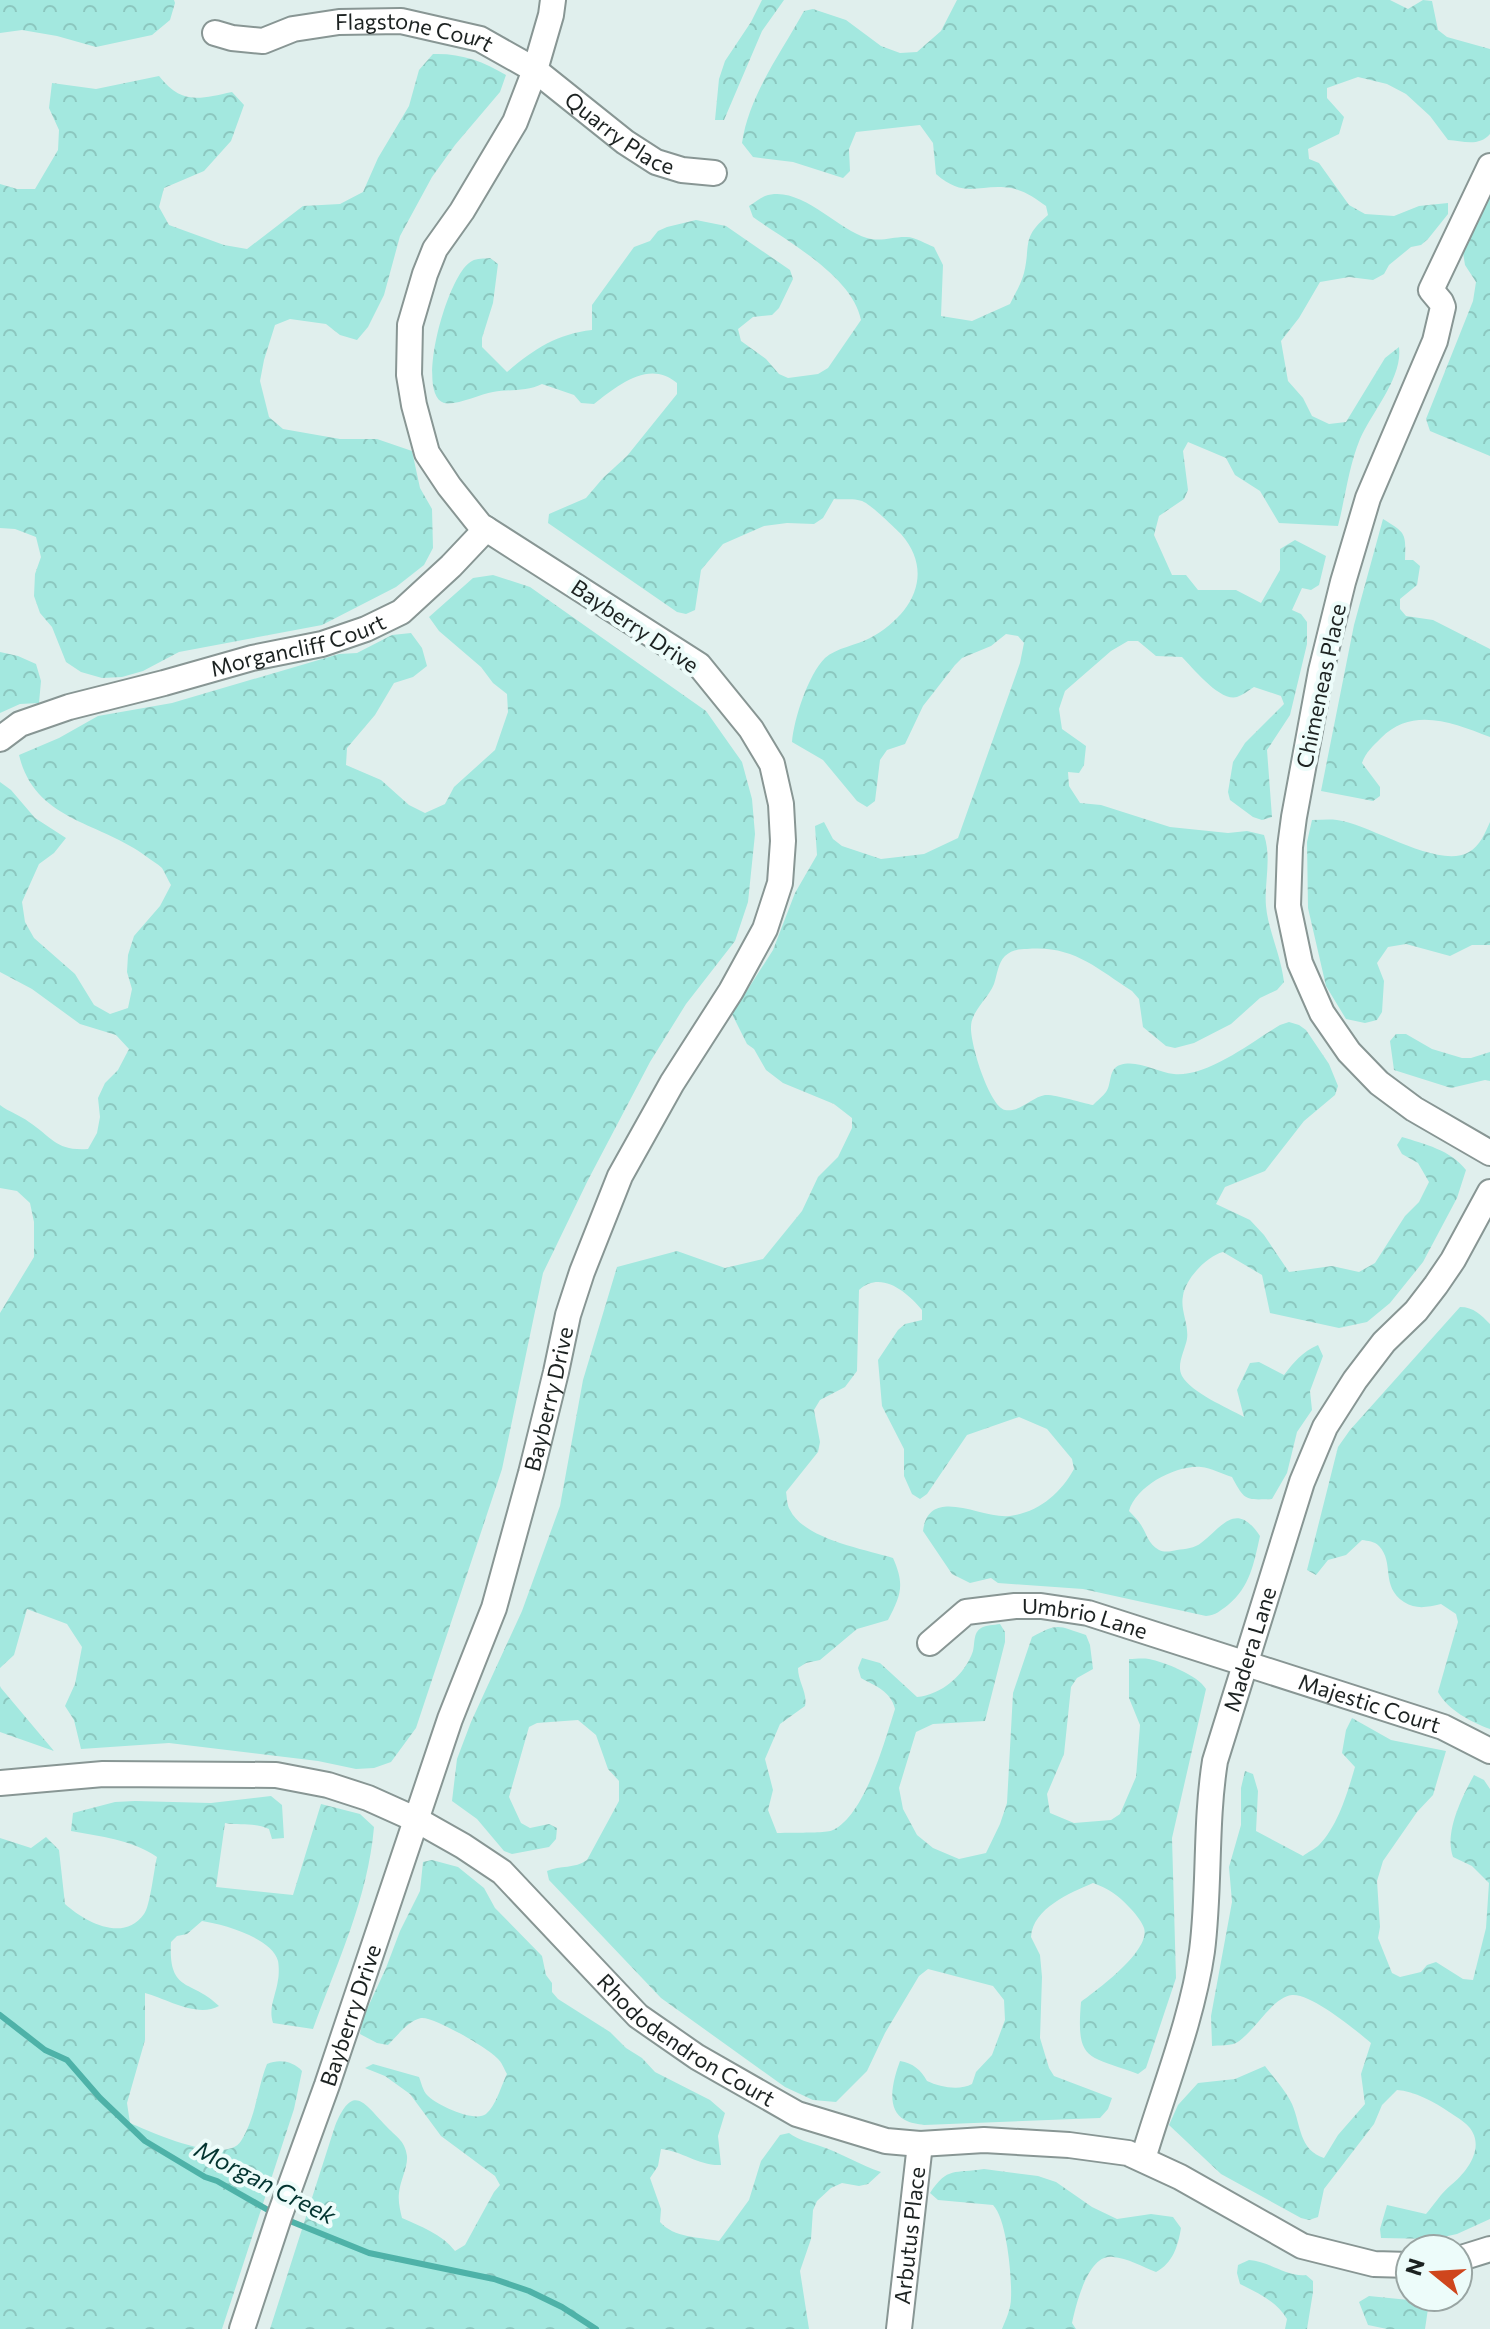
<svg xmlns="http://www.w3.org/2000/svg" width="1490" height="2329" font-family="Commissioner,sans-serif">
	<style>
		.forest { fill: url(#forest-crowns) }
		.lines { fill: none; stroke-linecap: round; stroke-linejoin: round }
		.stream { stroke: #4eb2a8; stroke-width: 6 }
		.street-casing { stroke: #889694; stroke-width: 28 }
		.street { stroke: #fff; stroke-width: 24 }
		.labels { text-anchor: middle; stroke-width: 8; stroke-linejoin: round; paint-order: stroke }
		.street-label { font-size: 22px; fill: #1c2221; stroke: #edfcfa }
		.water-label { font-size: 24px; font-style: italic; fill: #033430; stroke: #edfcfa }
	</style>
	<defs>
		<pattern id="forest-crowns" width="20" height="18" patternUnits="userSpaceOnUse" patternTransform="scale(2)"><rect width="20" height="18" fill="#a3e8df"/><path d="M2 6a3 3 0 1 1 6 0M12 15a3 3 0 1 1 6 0" fill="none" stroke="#8cc7bf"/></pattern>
	</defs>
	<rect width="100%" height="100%" fill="#e0efed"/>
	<!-- forest -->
	<path class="forest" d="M0,0H174L175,3L170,20L152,35L96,47L57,36L22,30L0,33Z
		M762,0H784L762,31L724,120H715L719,79L725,61L751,22Z
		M957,0H1390L1408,9L1423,0L1432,1L1438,30L1447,37L1490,49V134C1479,147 1463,141 1448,140L1430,116L1406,94L1387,84L1358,77L1327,88V98L1344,117L1339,134L1308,149L1309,159L1319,163L1349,205L1365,214L1394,216L1419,206L1448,203V214L1428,239L1421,245L1411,247L1389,265L1384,274L1373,280L1349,277L1320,282L1299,318L1281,341L1288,381L1303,398L1312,416L1329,424L1346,422L1385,358L1399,347C1403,377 1372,412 1360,439C1349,465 1345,499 1338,526L1279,523L1260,491L1235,475L1226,458L1188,442L1183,451L1188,490L1184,499L1159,516L1154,535L1172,575H1186L1198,590H1236L1261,603L1280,570V549L1295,540L1326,556L1319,585L1311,590L1302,588L1292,610L1301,614L1307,622V644L1290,715L1267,750L1272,817L1262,820L1253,817L1230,800L1228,792L1233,762L1245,743L1284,704L1281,696L1254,687C1249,690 1243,695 1237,697C1220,702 1193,668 1182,657L1156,656L1138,641H1128L1111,651L1065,691L1059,709L1062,729L1086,746L1084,765L1079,773L1068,772L1069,786L1080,803L1101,805L1170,827L1228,833L1247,831L1264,835C1272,858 1264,883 1266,906C1268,930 1281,955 1284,982L1277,990L1260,998L1231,1024L1194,1043L1175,1048L1166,1046L1143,1027L1139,999L1132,991C1096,968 1073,945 1027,949C1019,949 1011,950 1005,956C998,963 997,975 994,984C988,999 971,1011 971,1027C970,1043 989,1106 1005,1110C1019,1113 1032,1097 1045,1095C1054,1094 1083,1103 1093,1105C1097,1101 1103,1096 1106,1092C1112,1084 1108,1069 1120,1065C1137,1059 1157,1072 1174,1074C1208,1077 1251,1042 1280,1025L1289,1022L1299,1025L1306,1030L1329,1064L1338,1086L1335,1095L1304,1121L1265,1171L1225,1187L1216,1204L1250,1220L1264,1235L1289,1272L1332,1266L1359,1272L1375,1263L1405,1216L1419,1202L1429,1182L1418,1163L1402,1154L1397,1145L1402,1137C1424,1144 1451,1150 1466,1170L1457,1198L1423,1262L1390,1303L1367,1322L1339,1328L1270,1313L1262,1275L1223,1252C1207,1256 1185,1279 1183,1296C1180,1310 1189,1324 1187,1339C1185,1350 1176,1365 1182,1376C1192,1393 1226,1407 1244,1417L1237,1390L1250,1363L1259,1362L1284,1375C1294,1362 1302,1352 1318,1345L1323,1356L1310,1391L1312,1410L1297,1432L1287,1473L1272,1499C1245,1500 1245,1501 1232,1477C1222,1474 1211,1468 1201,1467C1176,1465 1136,1486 1129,1511C1133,1515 1138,1520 1141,1525C1147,1534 1148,1544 1159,1550C1165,1553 1172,1551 1177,1550C1185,1549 1195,1548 1201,1543C1222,1527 1236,1500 1260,1536C1254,1563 1250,1587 1228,1605C1220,1611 1216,1615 1206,1616L1083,1589L998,1583L991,1578L970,1583L952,1574L923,1531C929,1484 983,1520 1010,1516C1039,1512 1060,1494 1074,1469L1072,1459L1047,1429L1019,1417L967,1435L927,1494L920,1499L912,1494L904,1476V1449L882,1406L878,1360L898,1330L905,1324L922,1320V1310C907,1292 881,1270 859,1290L857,1371L845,1387L820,1400L814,1410L820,1442L818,1452L786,1492C787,1497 787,1506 790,1510C804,1539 864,1549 893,1558C905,1585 901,1595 888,1620L857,1629L820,1660L806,1663L798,1668C798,1682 808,1693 805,1706L780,1724L765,1759L773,1790L768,1810L777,1833C788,1832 825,1834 833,1830C865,1815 885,1740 895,1709C891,1691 875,1686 861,1678L858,1668L862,1658L880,1663L917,1697C941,1695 965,1675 973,1651C975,1643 973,1633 981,1628C986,1625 994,1625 1000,1624L1005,1632V1642L985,1721L933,1724L916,1732L899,1788L903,1809L917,1835L933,1848L959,1859L986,1853L1000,1824L1007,1803L1013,1693L1032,1637C1059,1622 1058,1626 1086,1635L1090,1645L1093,1669L1077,1678L1071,1687L1064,1754L1047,1794L1050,1813L1074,1823L1111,1820L1120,1814L1136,1777L1140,1725L1129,1698V1659C1135,1659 1142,1658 1149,1659C1164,1662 1198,1675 1206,1689L1172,1838L1176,1978L1146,2068L1138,2074C1087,2055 1076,2062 1081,2002C1097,1990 1151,1951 1144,1928C1141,1920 1134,1912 1129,1907C1118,1895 1109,1889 1093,1883C1070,1893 1033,1908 1031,1937L1040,1955L1042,1977L1040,2038L1049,2068L1054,2076L1112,2098L1108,2109L1100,2118L924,2125C918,2124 910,2123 905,2120C884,2109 894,2078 900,2061C913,2063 921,2070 927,2081C940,2087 959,2091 972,2084L976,2072L992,2055L1005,2020L1004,2000L993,1986L928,1969L919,1976L885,2033L867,2071L836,2102L813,2100L785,2087L661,1998L549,1880L547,1871C560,1865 575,1869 587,1860L619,1801V1781L608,1769L596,1735L578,1720L537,1723L529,1727L509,1797L521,1823L530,1828L549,1824L557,1828L556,1839L549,1847L512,1854L504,1851L477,1819L452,1801L457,1759L471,1722L522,1611L560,1506L583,1380L617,1267L677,1251L725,1268L763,1259L802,1211L818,1177L838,1157L852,1128V1118L834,1104L783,1083L766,1070L754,1049L747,1044L732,1014L773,950L795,893L817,855L815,826L824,822L833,839L842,846L881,859L924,854L958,838L1020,663L1024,643L1018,636L1006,634L991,646L962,658L955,665L923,706L905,744L887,750L880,760L875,801L867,807L857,801L823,760L792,742C794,719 808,675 825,658C836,648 857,645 870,638C911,616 936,574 901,534C895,528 871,505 864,502C857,498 843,500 834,499L823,518L814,524L787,523L764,526L723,544L701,570L695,610L686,614L677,612L548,523L549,514L586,498L603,478L627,456L677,394V383C649,359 617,386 594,404L581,403L574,395L542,384C527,392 510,389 493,392C480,394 456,406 444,403C414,394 448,272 472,261C477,258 484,259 490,258L498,264L493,303L482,338V347L507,372C534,349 557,334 592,330V305L634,247L650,241L658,231L667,227L696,220L726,226L790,270L793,279L779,308L772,315L753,317L738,329L741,341L766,359L779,374L788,378L818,374L828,368L861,320C853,277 787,241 753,217L749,206C754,203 760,198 765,196C800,184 836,229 867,238C881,242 891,237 905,237C914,236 926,244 934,247L943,265L941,316L972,321L1010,304C1015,294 1021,284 1024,273C1031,244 1021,238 1048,215L1046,206C1035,198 1025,191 1011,188C979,183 966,200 936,174L933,143L920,125L856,132L849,149L850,171L843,178L793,162L753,157L742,143C749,95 781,53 804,11L813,9L846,20L881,46L900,53L917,52L941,31Z
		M433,54C460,53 483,61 506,75L500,92L455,145L432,177L400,236L384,295L368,327L357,340L340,335L326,324L290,319L275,325L264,360L260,381L269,417L283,429L340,439H377L412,451L420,488L432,509L433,548L424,565L396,587L322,625L179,652L143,671L122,677L102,678L81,672L66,662L52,627L40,613L34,596L35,574L41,557L36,537L15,529L0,528V184L17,189H35L58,150L59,130L49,108L52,83L96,89L159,76C182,105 199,99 232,92L244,105L231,141L204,171L164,188L159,207L169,225L224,245L247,249L303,206L340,204L363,192L378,158L409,106L419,70Z
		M1490,198V456L1430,431L1426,419L1473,301L1476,282L1465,265L1462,246L1484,202Z
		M1383,519C1406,533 1406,533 1405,560H1413L1420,566L1417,585L1400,599V609L1406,616L1433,620L1490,649V737C1453,723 1413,706 1381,738C1373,746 1366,752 1362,763L1380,787V796L1373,801L1321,791L1354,625Z
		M493,575L530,587L706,711L742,762L752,799L755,834L748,902L735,941L686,1004L650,1062L588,1180L543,1273L502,1469L416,1728L391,1762L374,1768L356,1769L318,1761L169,1743L81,1749L74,1720L65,1706L75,1684L82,1647L67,1624L27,1609L14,1655L0,1668V1313L34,1257V1222L30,1203L17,1191L0,1188V1105C9,1112 20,1115 29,1122C53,1138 56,1151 88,1149L97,1133L100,1117L98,1098L105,1083L118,1070L129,1049L116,1035L80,1024L32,989L0,972V782L11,790L35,818L66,838L54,853L39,864L22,902L25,922L34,938L75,974L94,1005L110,1014L128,1008L132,989L127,972L128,955L134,936L160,906L171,885C168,880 165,873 162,868C158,864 151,860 147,857C100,821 35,822 19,755L59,738L98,716L172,703L339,654L357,653L392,635L411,633L422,648L427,666L413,677L394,683L375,715L347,748L346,765L381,780L409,805L425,813L445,804L454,787L495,750L508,712L507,694L493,683L481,667L439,631L429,617L473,578Z
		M0,652L18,656L36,664L41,681L39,703L20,704L0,713Z
		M1312,820C1320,820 1329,819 1337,820C1370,824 1438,870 1469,852C1480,846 1485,833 1490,822V945H1472L1450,956L1406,944L1388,947L1377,963L1384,981L1382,1012L1377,1020L1365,1023L1346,1019L1326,986L1308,908L1307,842Z
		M1396,1034H1406L1432,1049L1462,1058H1471L1490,1052V1081L1485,1080L1451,1088L1394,1070L1390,1041Z
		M1460,1307C1474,1307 1481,1315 1490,1324V1729C1471,1722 1448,1710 1438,1692L1458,1622L1456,1614L1441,1604C1427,1607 1417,1610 1404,1602C1380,1586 1395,1563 1379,1546C1374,1541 1368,1541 1362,1540L1346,1555L1328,1560L1316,1575L1307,1570L1338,1447L1350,1430Z
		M0,1686L1,1688L54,1751L0,1732Z
		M1352,1718L1391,1740L1446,1751L1433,1795L1417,1812L1383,1861L1377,1881L1380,1927L1378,1938L1392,1973L1400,1977L1421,1972L1427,1965L1436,1962L1463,1979L1473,1980L1486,1928L1489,1883L1472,1866L1453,1857C1444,1833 1462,1797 1474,1775L1484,1780L1490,1789V2219L1457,2234L1434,2239L1381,2238L1380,2229L1387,2205L1426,2214C1434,2205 1441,2193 1451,2185C1467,2172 1486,2147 1469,2127C1464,2121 1455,2116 1449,2112C1435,2102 1414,2091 1397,2090L1382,2105L1374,2124L1324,2189L1318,2217L1309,2220L1301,2218L1221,2174L1169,2125L1178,2105L1198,2083L1235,2079L1265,2066C1274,2078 1286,2091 1292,2104C1301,2125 1299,2150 1324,2158L1338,2135L1365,2104L1361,2074L1371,2043C1357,2031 1311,1993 1292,1995C1272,1997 1254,2033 1236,2043C1230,2046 1219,2045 1212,2046L1211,2016L1232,1902L1229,1867L1241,1825V1788L1245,1771L1253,1774L1258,1791L1256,1831L1303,1856C1308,1852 1315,1849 1319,1845C1338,1826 1348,1791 1355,1767L1342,1753L1346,1730Z
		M271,1796L282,1805L284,1838L272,1839L269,1829C253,1822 241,1826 225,1823L216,1887L293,1895L321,1804L360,1814L374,1827C368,1898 337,1963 313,2029L273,2023C268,2008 276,1995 278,1980C279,1975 279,1966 278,1961C272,1938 223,1924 202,1921L187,1934L177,1936L171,1942C168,1994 192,1979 219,2006C197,2018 167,1999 145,1993V2040L127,2103L130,2123C151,2132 225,2166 241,2141C256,2117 257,2089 267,2064C279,2059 293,2061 302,2071L294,2109L222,2329H0V1838L31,1848L46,1837L59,1850L65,1904C85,1922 124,1943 144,1914C150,1907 154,1869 157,1857C131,1839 101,1837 71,1831L73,1813L115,1802L135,1801L211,1803Z
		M432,1860L458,1867L484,1888L495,1908L542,1956L546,1975L552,1983V1992L558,1999L610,2032L626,2048L642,2058L655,2072L710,2100L725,2113L718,2136L721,2165C699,2166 682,2151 661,2149L658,2166L650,2178L661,2209L660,2222C674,2238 699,2237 719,2241L749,2200L761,2161L780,2135L789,2133C799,2140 808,2142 820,2146C841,2153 860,2165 881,2172L868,2184L859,2186L842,2183L831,2188L817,2201L813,2210L811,2239L800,2271L809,2329H270L335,2126C353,2082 364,2103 386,2126C395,2136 405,2140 407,2156C408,2167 400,2181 399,2193C398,2201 400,2210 402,2218C420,2226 442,2234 455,2251L465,2245L494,2192L500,2185L495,2176L441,2136L410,2094L385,2076L365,2068L373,2064L419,2077C421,2082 423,2091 427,2095C436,2105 475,2123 486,2114C496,2106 501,2086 507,2074C504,2069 502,2062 497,2058C488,2048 433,2016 421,2018C408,2021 397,2036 388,2045L377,2043L360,2034L362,2020L386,1968L400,1931L420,1891L423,1862Z
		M984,2169L1038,2176L1056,2182L1092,2207L1117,2219L1151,2214L1173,2217L1181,2228C1178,2246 1173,2263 1156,2272C1143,2267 1127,2258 1113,2257C1088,2253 1076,2305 1072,2323L1076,2329H1002C1006,2319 1011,2309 1011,2298C1012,2278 1007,2219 993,2205L938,2200L930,2193C948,2166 954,2174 984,2169Z
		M1249,2260C1269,2261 1286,2277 1306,2275L1313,2281V2292L1307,2329H1285L1287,2319C1276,2301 1258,2293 1240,2284L1237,2273L1238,2265Z
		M1369,2296L1429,2302L1425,2329H1387L1368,2325L1359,2302Z"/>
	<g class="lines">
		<!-- stream -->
		<path class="stream" d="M0,2015L45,2050L67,2060L100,2098L145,2141L205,2177L217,2181L275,2214
			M285,2219L369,2253L494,2279L529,2291L562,2307L596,2329"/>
		<!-- street casing -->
		<g class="street-casing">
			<g id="street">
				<path id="s1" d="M215,33L232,38L263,41L293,29L339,22L401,21L480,39L535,70L625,142L656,162L682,170L714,173"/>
				<path d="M1490,166L1431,290L1441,302L1443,307L1435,341L1368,498L1343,582L1321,671L1294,817L1290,847L1288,906L1300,963L1322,1013L1349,1052L1379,1083L1414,1109L1490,1153"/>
				<path id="s2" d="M0,739L20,724L69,707L164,683L252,658L322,644L366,629L401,612L451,566L486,529"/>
				<path id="s3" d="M930,1643L966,1612L1015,1606H1041L1088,1613L1443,1727L1490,1751"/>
				<path id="s4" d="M0,1783L103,1774L276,1775L328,1785L368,1798L417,1820L463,1846L502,1872L638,2016L697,2057L797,2114L886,2141L920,2144L984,2140L1069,2145L1128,2153L1180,2177L1302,2246L1374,2264L1410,2265"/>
				<path id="s5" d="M1143,2159C1163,2091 1192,2021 1202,1951C1210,1888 1205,1824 1215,1761L1302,1482L1325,1427L1355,1380L1384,1342L1416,1311L1436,1285L1453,1260L1490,1192"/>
				<path d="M1458,2259L1490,2249"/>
				<path id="s6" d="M242,2329L279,2217L327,2085L450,1719L494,1608L531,1473L556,1372L568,1315L582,1272L620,1176L672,1083L731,991L765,929L780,883L783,841L781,804L772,764L751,729L699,665L480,525L449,486L427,453L414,405L409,375L410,325L425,274L435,249L462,211L515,122L535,70L551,15L553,0"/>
				<path id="s7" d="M899,2329L920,2144"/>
			</g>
		</g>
		<!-- street -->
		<use href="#street" class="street"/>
	</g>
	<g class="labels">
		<!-- street labels -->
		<g class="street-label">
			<text dy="8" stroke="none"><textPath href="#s1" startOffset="204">Flagstone Court</textPath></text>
			<text dy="8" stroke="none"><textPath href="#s1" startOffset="440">Quarry Place</textPath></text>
			<text transform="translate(635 626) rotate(34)" y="8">Bayberry Drive</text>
			<text dy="8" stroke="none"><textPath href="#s2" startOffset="314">Morgancliff Court</textPath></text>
			<text transform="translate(1321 686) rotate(-78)" y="8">Chimeneas Place</text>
			<text dy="8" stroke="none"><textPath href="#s6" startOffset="980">Bayberry Drive</textPath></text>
			<text dy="8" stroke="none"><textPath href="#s3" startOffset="168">Umbrio Lane</textPath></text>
			<text dy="8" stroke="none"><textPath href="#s5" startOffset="524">Madera Lane</textPath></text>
			<text dy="8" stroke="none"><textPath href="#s3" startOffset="466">Majestic Court</textPath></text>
			<text dy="8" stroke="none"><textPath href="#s6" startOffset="332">Bayberry Drive</textPath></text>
			<text dy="8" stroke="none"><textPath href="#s4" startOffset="776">Rhododendron Court</textPath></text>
			<text dy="8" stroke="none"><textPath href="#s7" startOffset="94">Arbutus Place</textPath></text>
		</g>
		<!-- water labels -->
		<g class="water-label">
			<text transform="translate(265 2183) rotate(27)" y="8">Morgan Creek</text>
		</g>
	</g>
	<!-- north arrow -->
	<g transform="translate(1434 2273) rotate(288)"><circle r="38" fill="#edfcfa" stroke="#99a5a3" stroke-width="2"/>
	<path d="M0-6L14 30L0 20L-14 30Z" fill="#cf461d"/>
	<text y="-12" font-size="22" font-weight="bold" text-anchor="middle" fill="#1c2221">N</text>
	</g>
</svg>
